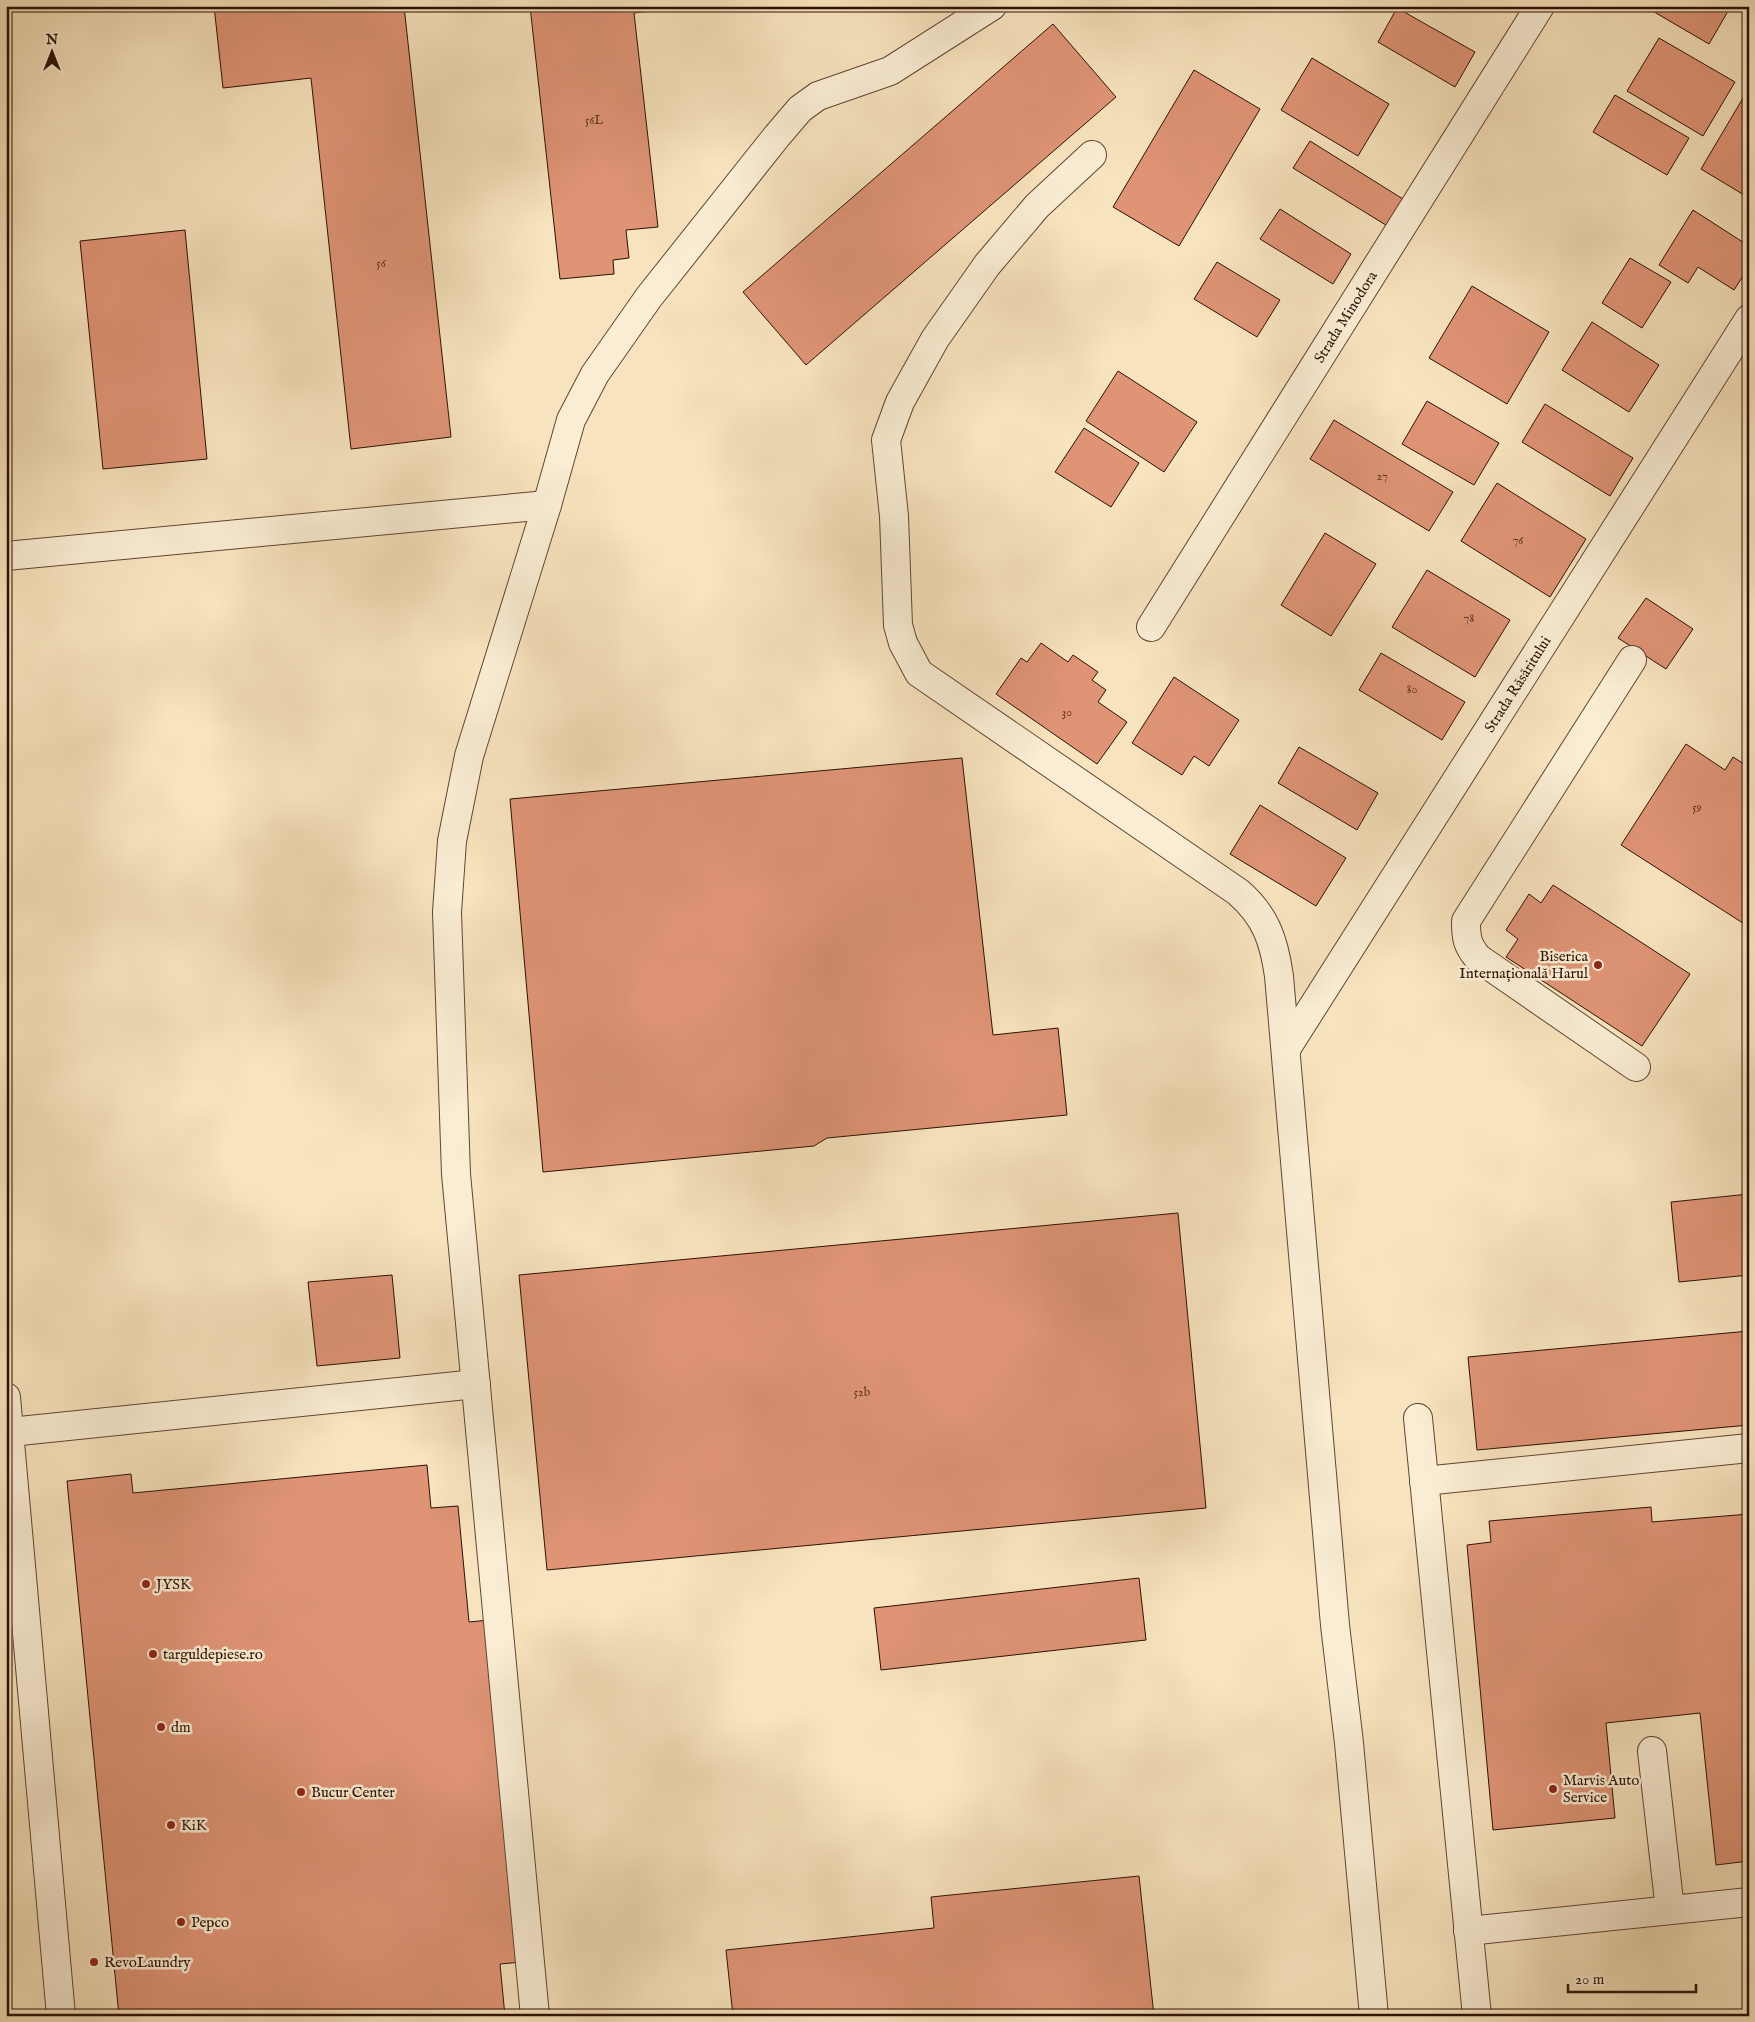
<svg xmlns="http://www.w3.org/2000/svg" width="1755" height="2022" font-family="'IM FELL English',serif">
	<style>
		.building { fill: #df9476; stroke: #2d1005 }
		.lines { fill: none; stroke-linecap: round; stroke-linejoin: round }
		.minor-casing { stroke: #604533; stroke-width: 30 }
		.minor { stroke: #faedd4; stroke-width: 28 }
		.poi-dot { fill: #8f2418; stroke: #faedd4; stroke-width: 2 }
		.labels { text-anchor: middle; stroke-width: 5; stroke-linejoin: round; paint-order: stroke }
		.number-label { font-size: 12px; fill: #5a3121 }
		.street-label { font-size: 15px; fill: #2d1005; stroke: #faedd4 }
		.poi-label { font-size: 15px; fill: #2d1005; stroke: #faedd4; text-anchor: start }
	</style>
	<rect width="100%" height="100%" fill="#f7e3bd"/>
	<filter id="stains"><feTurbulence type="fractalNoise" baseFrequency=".004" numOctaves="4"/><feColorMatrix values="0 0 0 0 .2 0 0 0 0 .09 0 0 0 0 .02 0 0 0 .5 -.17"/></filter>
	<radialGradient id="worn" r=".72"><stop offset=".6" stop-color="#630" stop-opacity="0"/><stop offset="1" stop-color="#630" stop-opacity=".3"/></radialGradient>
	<!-- building -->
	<path class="building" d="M214,6H404L451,437L351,449L311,78L223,88Z
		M530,6H693L634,13L658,227L626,230L629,258L613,260L614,274L560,279Z
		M1644,6H1731L1709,44Z
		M1397,8L1475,52L1455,87L1378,42Z
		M1053,24L1116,97L806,365L743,292Z
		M1659,38L1735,82L1703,136L1627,91Z
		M1312,58L1389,104L1358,156L1281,110Z
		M1194,70L1260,109L1179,246L1113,207Z
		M1746,93L1749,95V198L1701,169Z
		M1615,95L1689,138L1667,175L1593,132Z
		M1310,141L1411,204L1394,230L1293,168Z
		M1280,209L1351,254L1333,284L1260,239Z
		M1693,210L1749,246V267L1734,290L1698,267L1688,283L1659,265Z
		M185,230L207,459L103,469L80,241Z
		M1630,258L1671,282L1642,328L1602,303Z
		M1217,262L1280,300L1257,337L1194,299Z
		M1472,286L1549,332L1507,404L1429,358Z
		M1592,322L1659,365L1629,412L1562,370Z
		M1118,371L1197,422L1164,472L1086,421Z
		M1427,401L1499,443L1474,485L1402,444Z
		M1545,404L1633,458L1610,496L1522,442Z
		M1334,420L1453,492L1429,531L1310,459Z
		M1084,428L1139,463L1111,507L1055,472Z
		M1497,483L1586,539L1550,597L1461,541Z
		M1325,533L1376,564L1331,636L1281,605Z
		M1427,570L1510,620L1475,677L1392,627Z
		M1646,598L1693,629L1666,669L1618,638Z
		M1041,643L1068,662L1073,655L1098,672L1092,680L1106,690L1098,702L1127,722L1097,764L996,694L1021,658L1027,662Z
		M1381,653L1465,702L1442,740L1359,690Z
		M1174,677L1239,720L1209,766L1194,756L1182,775L1132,743Z
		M1686,744L1725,770L1733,757L1749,767V927L1621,845Z
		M1299,747L1378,793L1357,830L1278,783Z
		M962,758L993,1035L1058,1028L1067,1115L827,1138L814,1146L543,1172L510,799Z
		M1260,805L1346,858L1316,906L1230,854Z
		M1553,885L1690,974L1642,1046L1506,957L1518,939L1506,930L1529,894L1541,903Z
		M1749,1194V1275L1679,1282L1671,1202Z
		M1178,1213L1206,1508L547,1570L519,1275Z
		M392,1275L400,1358L317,1366L308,1282Z
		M1749,1331V1425L1477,1450L1468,1357Z
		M427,1465L431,1508L458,1506L469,1622L489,1620L522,1962L500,1964L505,2016H119L67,1481L131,1474L133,1493Z
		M1651,1507L1652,1522L1749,1514V1861L1716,1865L1700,1713L1606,1723L1615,1818L1493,1830L1467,1545L1491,1542L1489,1521Z
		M1139,1578L1146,1640L881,1670L874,1608Z
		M1139,1876L1154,2016H733L726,1950L934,1928L931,1897Z"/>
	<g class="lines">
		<!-- minor casing -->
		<g class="minor-casing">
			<g id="minor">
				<path d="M1092,155L1037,206L987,265L935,339L900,402L886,440L894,516L898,625L903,643L919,673L1238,892C1266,916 1274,941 1279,976L1335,1625L1349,1743L1374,2016"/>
				<path d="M6,556L547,505"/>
				<path id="s1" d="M1151,627L1540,6"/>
				<path d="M1632,660L1466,921C1466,938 1467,945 1478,958L1636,1067"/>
				<path id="s2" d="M1286,1049L1749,319"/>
				<path d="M6,1397L61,2016"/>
				<path d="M1418,1418L1477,2016"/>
				<path d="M10,1432L476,1384"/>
				<path d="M1424,1481L1749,1448"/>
				<path d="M1652,1751L1670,1910"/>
				<path d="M1468,1931L1749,1902"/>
				<path d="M535,2016L456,1174L447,912L452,841L469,756L547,505L571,420L595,374L649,297L777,136L800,109L818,96L890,71L992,6"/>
			</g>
		</g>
		<!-- minor -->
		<use href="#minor" class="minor"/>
	</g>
	<!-- markers -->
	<g class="poi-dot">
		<circle cx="1598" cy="965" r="5"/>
		<circle cx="146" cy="1584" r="5"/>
		<circle cx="153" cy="1654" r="5"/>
		<circle cx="161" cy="1727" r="5"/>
		<circle cx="1553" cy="1789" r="5"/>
		<circle cx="301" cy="1792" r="5"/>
		<circle cx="171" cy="1825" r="5"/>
		<circle cx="181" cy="1922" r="5"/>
		<circle cx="94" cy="1962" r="5"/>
	</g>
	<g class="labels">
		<!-- number labels -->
		<g class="number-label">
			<text x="594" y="124">56L</text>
			<text x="381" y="267">56</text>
			<text x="1382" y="480">27</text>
			<text x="1518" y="544">76</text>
			<text x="1469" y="622">78</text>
			<text x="1412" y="693">80</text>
			<text x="1067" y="716">30</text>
			<text x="1697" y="811">59</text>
			<text x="862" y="1396">52b</text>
		</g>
		<!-- street labels -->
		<g class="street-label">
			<text dy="5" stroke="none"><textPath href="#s1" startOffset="366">Strada Minodora</textPath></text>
			<text dy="5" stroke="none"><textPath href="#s2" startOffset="432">Strada Răsăritului</textPath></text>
		</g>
		<!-- poi labels -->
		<g class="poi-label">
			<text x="1588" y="961" text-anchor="end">Biserica<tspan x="1588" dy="17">Internațională Harul</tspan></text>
			<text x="156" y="1589">JYSK</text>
			<text x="163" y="1659">targuldepiese.ro</text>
			<text x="171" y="1732">dm</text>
			<text x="1563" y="1785">Marvis Auto<tspan x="1563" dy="17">Service</tspan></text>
			<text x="311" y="1797">Bucur Center</text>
			<text x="181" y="1830">KiK</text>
			<text x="191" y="1927">Pepco</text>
			<text x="104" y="1967">RevoLaundry</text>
		</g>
	</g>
	<!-- margin -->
	<rect width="1755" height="2022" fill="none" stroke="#f7e3bd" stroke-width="25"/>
	<rect x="8" y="8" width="1740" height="2007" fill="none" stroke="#2d1005" stroke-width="2.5"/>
	<rect x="12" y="12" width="1730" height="1997" fill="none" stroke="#2d1005"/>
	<!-- north arrow -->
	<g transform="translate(52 52)" stroke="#faedd4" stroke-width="4" paint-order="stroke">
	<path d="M0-4L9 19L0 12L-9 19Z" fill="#2d1005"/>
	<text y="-8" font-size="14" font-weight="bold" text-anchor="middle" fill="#2d1005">N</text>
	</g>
	<!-- scale -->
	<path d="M1568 1984v8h128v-8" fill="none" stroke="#2d1005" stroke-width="2.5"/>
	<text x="1575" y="1984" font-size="15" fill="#2d1005" stroke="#faedd4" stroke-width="4" paint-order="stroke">20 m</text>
	<rect width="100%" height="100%" filter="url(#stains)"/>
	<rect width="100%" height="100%" fill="url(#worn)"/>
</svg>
